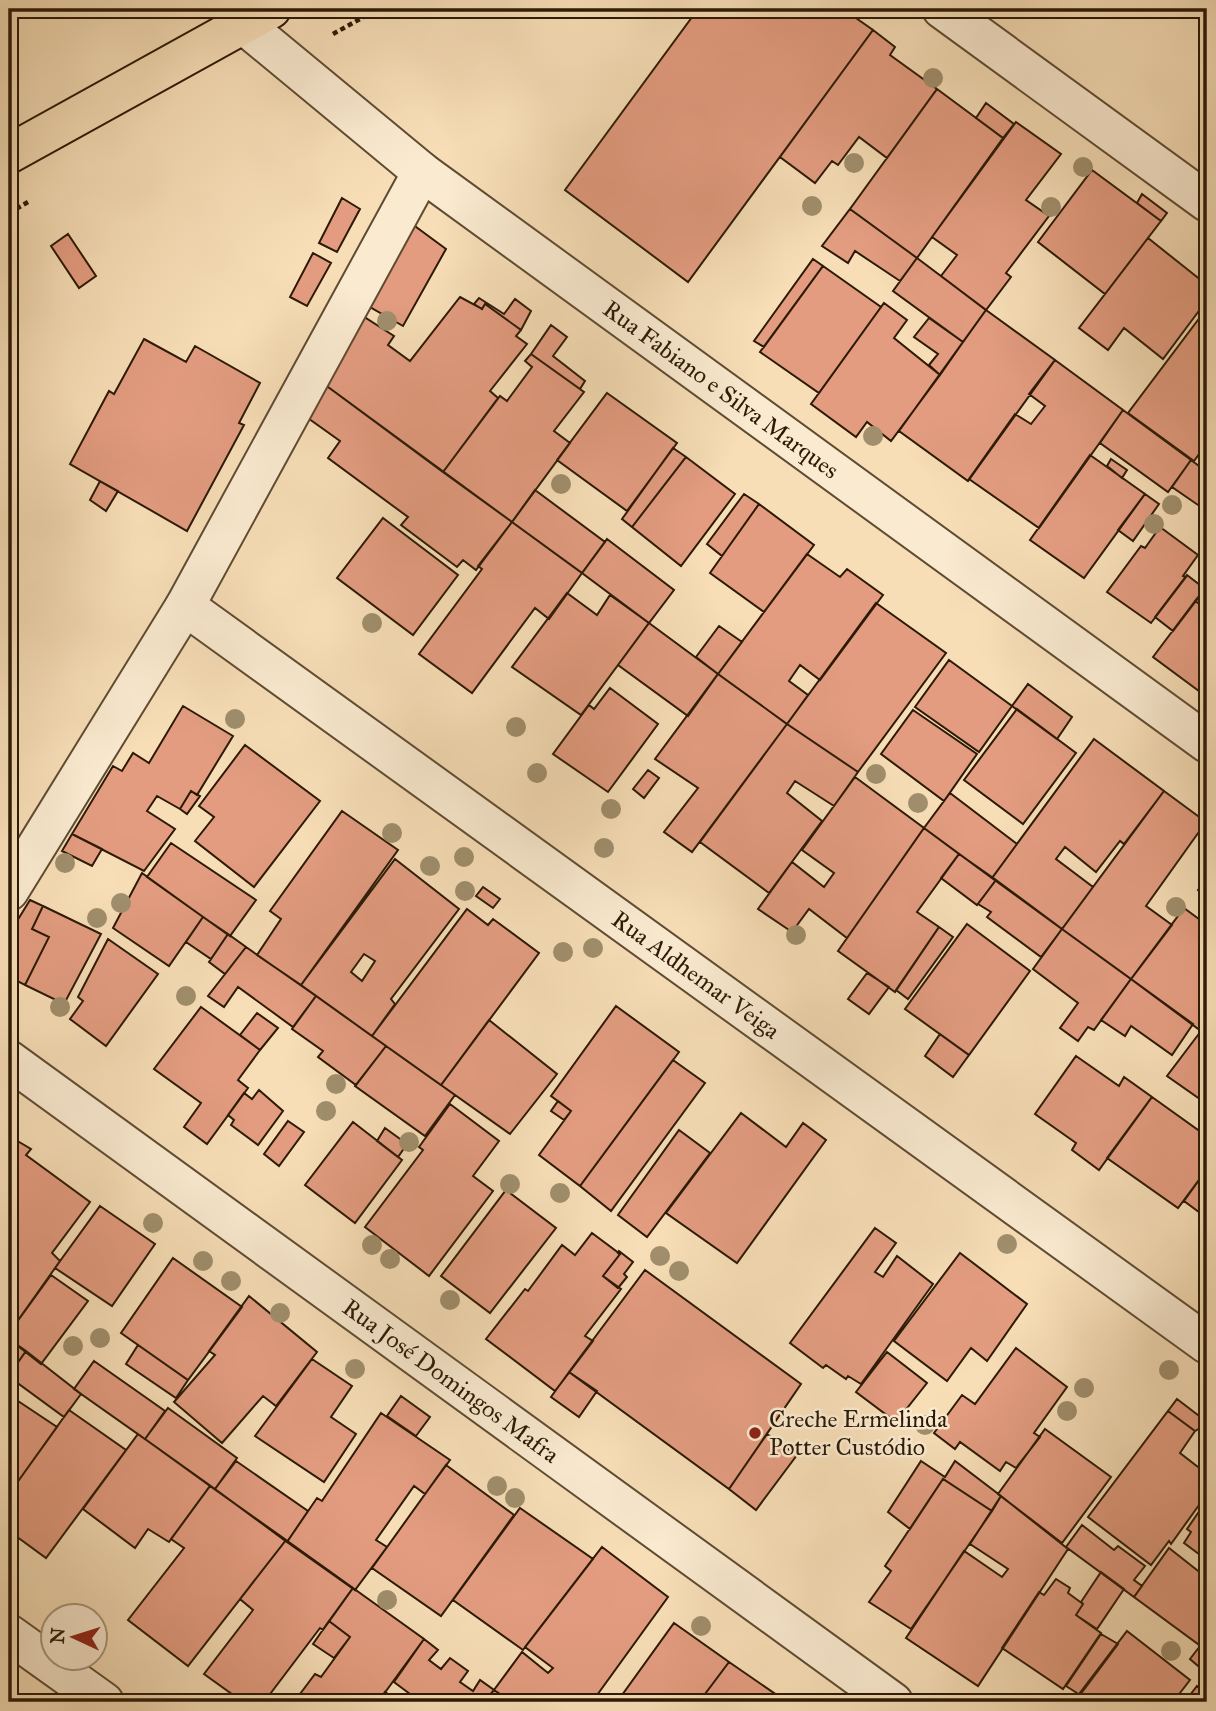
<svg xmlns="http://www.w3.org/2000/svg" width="1216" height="1711" font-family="'IM FELL Great Primer',serif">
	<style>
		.building { fill: #e39c80; stroke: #2c1a06; stroke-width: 2; fill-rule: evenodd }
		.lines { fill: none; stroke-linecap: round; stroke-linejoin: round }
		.minor-casing { stroke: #5f4b32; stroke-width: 42 }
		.major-casing { stroke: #2c1a06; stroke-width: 42 }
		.path { stroke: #2c1a06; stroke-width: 4.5; stroke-dasharray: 5 3.5; stroke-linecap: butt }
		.minor { stroke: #faead0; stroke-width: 38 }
		.major { stroke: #f7deb7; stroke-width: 38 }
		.tree { fill: #a08e6c }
		.poi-dot { fill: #8f2418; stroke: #faead0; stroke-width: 2.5 }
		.labels { text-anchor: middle; stroke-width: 5; stroke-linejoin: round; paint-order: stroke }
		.street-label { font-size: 24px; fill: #2c1a06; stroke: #faead0 }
		.poi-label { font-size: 24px; fill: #2c1a06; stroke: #faead0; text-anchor: start }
	</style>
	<rect width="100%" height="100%" fill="#f7deb7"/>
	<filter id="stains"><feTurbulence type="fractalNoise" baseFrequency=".00286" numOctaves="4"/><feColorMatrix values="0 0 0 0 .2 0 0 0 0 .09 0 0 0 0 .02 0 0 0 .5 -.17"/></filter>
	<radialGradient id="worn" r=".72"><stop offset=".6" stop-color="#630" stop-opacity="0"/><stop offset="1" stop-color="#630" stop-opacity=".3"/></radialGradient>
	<!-- building -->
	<path class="building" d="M698,9H843L873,30L688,282L565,190Z
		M873,30L895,47L890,55L937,89L887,158L859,137L838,165L832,161L815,183L780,157Z
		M937,89L1003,138L917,258L850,209Z
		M986,103L1014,124L1003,138L976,118Z
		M1016,122L1061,154L1026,200L1049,216L1006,273L1011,277L986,310L941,276L957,255L932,237Z
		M1092,170L1161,221L1105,294L1038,242Z
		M1142,194L1167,213L1161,221L1137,203Z
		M342,198L360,209L337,252L319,243Z
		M850,209L917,258L900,281L855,251L848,263L822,246Z
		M408,221L446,249L403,326L363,303Z
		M68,234L96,276L79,288L51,246Z
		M1148,238L1207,285V300L1163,359L1124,328L1108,350L1079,328Z
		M313,253L331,263L307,306L290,297Z
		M917,258L986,310L963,342L893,291Z
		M813,259L823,266L764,347L754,341Z
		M823,266L881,307L819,393L760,352Z
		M460,297L482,309L485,304L521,330L516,336L527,344L490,391L498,398L443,472L324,384L358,313L394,336L388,345L410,361Z
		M479,298L504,314L515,299L531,311L521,330L485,304L482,309L474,304Z
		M884,303L907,320L894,338L940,375L891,441L867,422L856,437L811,404Z
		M1207,308V443L1194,461L1128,413Z
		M986,310L1055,360L968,481L899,431Z
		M929,318L963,342L940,375L929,365L938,354L914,337Z
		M551,325L567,337L553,356L585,381L580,389L531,354Z
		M144,339L186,362L195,346L260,383L239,423L244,425L187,531L70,464L109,391L114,394Z
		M531,354L584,392L554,431L570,443L512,522L443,472L500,396L507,401L532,367L525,361Z
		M1055,360L1123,410L1039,528L969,479L1015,414L1031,424L1045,406L1029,394Z
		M324,384L512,522L476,570L463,560L457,567L401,525L408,517L328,458L340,441L305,416Z
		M607,393L677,443L627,511L557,460Z
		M1123,410L1191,460L1168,492L1100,443Z
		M673,448L686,457L632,527L622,519Z
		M1090,455L1145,494L1084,578L1030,540Z
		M686,457L735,494L681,566L632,527Z
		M1111,459L1127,470L1122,478L1107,466Z
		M1191,460L1207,472V493L1198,505L1172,487Z
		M100,481L118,491L106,511L90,500Z
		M535,490L605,542L582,573L512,522Z
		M744,494L759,504L722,556L707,544Z
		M1145,494L1159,504L1133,541L1118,530Z
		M759,504L814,545L764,612L710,573Z
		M383,518L458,575L413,635L337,578Z
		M512,522L582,573L549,619L535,608L472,693L419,654L482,569L478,566Z
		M1160,527L1198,555L1183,576L1186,577L1151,623L1107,592L1141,546L1145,548Z
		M607,539L674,590L649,623L582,573Z
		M807,554L840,577L847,569L883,595L820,680L800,665L789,681L808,695L787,724L718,674Z
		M1187,575L1205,589L1173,631L1155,617Z
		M1207,586V609L1195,601Z
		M567,593L597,615L610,595L649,623L581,715L512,667Z
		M1195,601L1207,609V697L1153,657Z
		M876,603L946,653L858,772L787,724Z
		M649,623L718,674L688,716L618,665Z
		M719,626L742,642L718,674L696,657Z
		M949,660L1012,706L979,752L915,707Z
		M718,674L787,724L692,852L664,832L698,788L655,759Z
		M1028,684L1072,717L1057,739L1012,706Z
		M610,688L658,724L608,792L553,754L589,705L594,709Z
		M183,706L233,736L197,795L191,791L180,809L157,796L147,811L175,829L144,871L72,834L113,766L122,771L133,753L149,763Z
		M1017,709L1076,753L1023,824L964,780Z
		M913,710L977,754L944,801L881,754Z
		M787,724L858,772L834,806L795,781L787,793L822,821L769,893L700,842Z
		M1094,739L1164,791L1124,844L1120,841L1096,872L1065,847L1056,859L1093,887L1062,929L992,878Z
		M245,745L320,801L254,887L195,841L214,817L199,806Z
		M648,770L659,778L644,798L633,789Z
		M855,777L924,828L847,938L809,909L792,932L758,909L792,862L824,887L834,873L802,850Z
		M191,791L200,796L187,814L180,809Z
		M1164,791L1206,822L1146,906L1172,925L1131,979L1062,929Z
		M950,793L1017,844L992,878L924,828Z
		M342,811L398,850L301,985L257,955L281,919L270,911Z
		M924,828L959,854L917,912L939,927L895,992L838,951Z
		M72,834L102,849L92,866L62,851Z
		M171,843L256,900L230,936L147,877Z
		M959,854L996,880L977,905L941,878Z
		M395,859L459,909L391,999L395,1004L372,1036L301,985ZM364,954L375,961L362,981L351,972Z
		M142,873L203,917L169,966L113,928Z
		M1207,878V897L1198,890Z
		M996,880L1062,929L1041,957L987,917L991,912L978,904Z
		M483,887L500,899L493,908L476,896Z
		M30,900L43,906L32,929L49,937L25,985L9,977V934Z
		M43,906L101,934L64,1004L25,985L49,937L32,929Z
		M1184,908L1207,925V1023L1201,1031L1131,979Z
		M467,909L488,925L493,919L539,953L441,1085L372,1036Z
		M203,917L228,934L211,959L186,942Z
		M967,924L1030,971L969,1055L905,1009Z
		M939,927L953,937L908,999L896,990Z
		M1062,929L1131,979L1094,1030L1088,1027L1078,1041L1060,1028L1078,1003L1033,969Z
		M228,934L246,947L225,974L209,962Z
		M108,939L158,974L106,1046L70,1019L83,1001L78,997Z
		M246,947L316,996L293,1027L238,987L224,1007L208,996Z
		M867,973L889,987L869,1014L848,999Z
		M1131,979L1193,1024L1172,1055L1131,1026L1125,1036L1101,1020Z
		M316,996L386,1046L356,1085L318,1057L323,1051L292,1029Z
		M616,1006L679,1052L580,1186L539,1155L571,1111L551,1096Z
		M201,1007L260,1050L238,1080L248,1088L207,1144L184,1127L201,1103L154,1069Z
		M257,1013L278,1028L260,1050L240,1035Z
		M489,1020L557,1074L510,1134L441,1085Z
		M1201,1031L1207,1035V1104L1167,1076Z
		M940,1034L969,1055L953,1077L925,1056Z
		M386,1046L455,1095L425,1136L355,1086Z
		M1076,1056L1119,1086L1124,1077L1152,1097L1099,1170L1072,1150L1076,1143L1035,1114Z
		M673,1060L705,1083L611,1211L580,1186Z
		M259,1090L283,1111L258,1145L231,1125L234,1120L228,1115L244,1093L252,1099Z
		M1152,1097L1201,1132L1207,1124V1169L1178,1208L1107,1158Z
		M558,1101L571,1111L564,1120L551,1111Z
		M450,1104L499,1141L473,1176L493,1191L429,1276L365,1227L423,1150L419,1147Z
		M741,1113L786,1147L803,1123L826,1140L737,1263L666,1213Z
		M288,1121L304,1132L279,1166L264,1154Z
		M353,1122L402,1160L355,1223L305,1185Z
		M385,1128L407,1144L398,1157L377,1141Z
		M679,1130L710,1153L647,1237L618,1215Z
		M9,1136L31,1149L26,1155L90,1202L52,1253L60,1261L9,1333Z
		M1207,1169V1218L1184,1201Z
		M506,1190L556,1228L490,1313L441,1276Z
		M100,1206L155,1244L112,1306L55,1268Z
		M875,1228L896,1243L875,1272L883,1277L897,1256L933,1284L861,1384L848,1376L846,1379L826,1365L823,1368L790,1343Z
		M592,1233L620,1254L603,1276L621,1289L585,1336L593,1341L555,1391L486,1339L525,1289L528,1291L562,1245L575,1255Z
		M619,1251L633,1262L624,1274L627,1277L618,1288L603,1276L620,1254L618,1253Z
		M960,1253L1027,1304L987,1361L971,1348L947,1381L894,1341Z
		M173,1258L242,1307L188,1380L121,1333Z
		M645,1270L801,1384L729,1489L569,1372Z
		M51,1275L88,1301L41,1364L9,1339V1333Z
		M249,1296L317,1352L276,1406L263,1396L222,1443L174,1402L215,1355L209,1351Z
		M9,1339L26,1351L9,1375Z
		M138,1345L188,1380L176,1398L126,1364Z
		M1016,1348L1067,1387L1034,1433L1040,1437L1016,1468L1006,1462L1000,1471L960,1442L955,1449L934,1433L962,1395L975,1404Z
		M26,1351L81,1394L64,1417L16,1382L9,1391V1375Z
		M887,1352L927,1383L896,1422L856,1392Z
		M312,1359L352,1386L331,1417L356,1434L324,1482L255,1436Z
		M94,1361L165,1411L145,1439L74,1389Z
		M569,1372L597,1391L579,1417L551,1397Z
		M9,1395L57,1427L9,1494Z
		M401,1396L430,1417L416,1436L387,1416Z
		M1177,1399L1207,1422V1424L1195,1431L1168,1411Z
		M168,1408L237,1458L215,1489L145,1439Z
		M69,1410L126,1450L46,1558L9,1531V1494Z
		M1168,1411L1195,1431L1180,1453L1207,1474V1494L1171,1544L1169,1541L1151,1565L1088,1517Z
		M381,1413L450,1460L425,1494L414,1486L376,1540L387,1547L355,1590L287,1542L317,1498L322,1501Z
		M1045,1429L1111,1477L1062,1543L998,1494Z
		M138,1434L210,1486L169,1542L148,1529L135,1548L83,1509Z
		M767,1434L797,1455L756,1510L729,1489Z
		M236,1461L308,1511L287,1542L215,1489Z
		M921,1461L945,1477L955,1461L1001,1496L992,1511L943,1479L910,1529L888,1512Z
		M446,1465L514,1515L441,1616L372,1568Z
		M943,1479L992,1511L911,1629L869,1602L891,1571L885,1566Z
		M210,1486L286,1540L188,1666L128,1620L184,1548L171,1539Z
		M1001,1496L1068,1549L978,1686L906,1638L964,1551L1002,1577L1008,1569L970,1544Z
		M1207,1500V1560L1184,1543L1191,1532L1187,1529Z
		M520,1508L593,1559L523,1650L453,1600Z
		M1082,1525L1114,1550L1118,1546L1145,1566L1134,1580L1142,1586L1134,1597L1066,1547Z
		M286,1540L353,1588L323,1630L320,1628L264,1702H243L204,1674L253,1610L240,1599Z
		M602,1547L668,1597L592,1702H512L494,1690L522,1652L548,1673L553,1668L525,1647Z
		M1169,1548L1207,1578V1640L1202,1647L1134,1597Z
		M1101,1572L1124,1589L1097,1629L1076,1615L1083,1604L1081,1602Z
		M1056,1579L1070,1588L1068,1593L1083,1604L1076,1615L1101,1633L1063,1689L1002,1648L1039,1592L1044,1595Z
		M353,1588L424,1639L378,1702H294L315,1674L321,1677L350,1637L329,1621Z
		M329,1621L350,1637L334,1658L313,1644Z
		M674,1623L729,1662L699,1702H617Z
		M1127,1631L1190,1680L1173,1702H1073Z
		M1101,1634L1118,1644L1080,1695L1066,1686Z
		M424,1639L438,1650L429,1660L441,1669L450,1658L468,1671L460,1682L473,1691L480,1680L494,1690L484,1702H378L385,1692L399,1702L411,1700L414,1697L394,1682Z
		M1200,1646L1207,1651V1669L1205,1672L1190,1659Z
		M729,1662L787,1702H699Z
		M1197,1686L1207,1694V1702H1192L1187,1699Z
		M494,1690L512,1702H484Z"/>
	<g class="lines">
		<!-- minor casing -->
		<g class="minor-casing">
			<g id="minor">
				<path d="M942,9L1207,202"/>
				<path id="s1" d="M243,24L422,172L1207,743"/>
				<path id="s2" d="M185,606L1207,1344"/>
				<path d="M9,891L185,606L422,172"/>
				<path id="s3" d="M9,1060L893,1702"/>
				<path d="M9,1634L104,1702"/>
			</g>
		</g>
		<!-- major casing -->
		<g class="major-casing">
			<path id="major" d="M9,154L271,9"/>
		</g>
		<!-- path -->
		<path class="path" d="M333,34L378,9
			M9,213L28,202"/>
		<!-- minor -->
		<use href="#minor" class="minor"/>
		<!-- major -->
		<use href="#major" class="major"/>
	</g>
	<!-- trees -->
	<g class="tree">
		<circle cx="933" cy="78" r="10"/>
		<circle cx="854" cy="163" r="10"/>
		<circle cx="1083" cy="167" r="10"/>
		<circle cx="812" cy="206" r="10"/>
		<circle cx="1051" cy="207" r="10"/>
		<circle cx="387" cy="321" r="10"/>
		<circle cx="873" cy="436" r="10"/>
		<circle cx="561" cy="484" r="10"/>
		<circle cx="1172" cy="505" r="10"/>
		<circle cx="1154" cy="524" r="10"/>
		<circle cx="372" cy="623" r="10"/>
		<circle cx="235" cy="719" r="10"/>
		<circle cx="516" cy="727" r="10"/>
		<circle cx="537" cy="773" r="10"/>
		<circle cx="876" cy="774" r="10"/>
		<circle cx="918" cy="803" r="10"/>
		<circle cx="611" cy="809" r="10"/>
		<circle cx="392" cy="833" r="10"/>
		<circle cx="604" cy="848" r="10"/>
		<circle cx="464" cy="857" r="10"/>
		<circle cx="65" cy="863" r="10"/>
		<circle cx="430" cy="866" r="10"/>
		<circle cx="465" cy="891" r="10"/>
		<circle cx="121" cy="903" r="10"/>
		<circle cx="1176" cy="907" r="10"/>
		<circle cx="97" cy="918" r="10"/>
		<circle cx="796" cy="935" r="10"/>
		<circle cx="593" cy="948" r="10"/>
		<circle cx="563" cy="952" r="10"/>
		<circle cx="186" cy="996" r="10"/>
		<circle cx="60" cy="1007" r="10"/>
		<circle cx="336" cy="1084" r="10"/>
		<circle cx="326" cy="1111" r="10"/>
		<circle cx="409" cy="1142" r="10"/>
		<circle cx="510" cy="1184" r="10"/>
		<circle cx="560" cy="1193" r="10"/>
		<circle cx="153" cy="1223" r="10"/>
		<circle cx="1007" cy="1244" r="10"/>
		<circle cx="372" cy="1245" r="10"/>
		<circle cx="660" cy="1256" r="10"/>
		<circle cx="390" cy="1259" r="10"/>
		<circle cx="203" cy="1261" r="10"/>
		<circle cx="679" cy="1271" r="10"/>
		<circle cx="231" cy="1281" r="10"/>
		<circle cx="450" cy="1300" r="10"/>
		<circle cx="280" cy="1313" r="10"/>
		<circle cx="100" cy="1338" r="10"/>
		<circle cx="73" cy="1346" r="10"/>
		<circle cx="355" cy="1369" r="10"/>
		<circle cx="1169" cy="1370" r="10"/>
		<circle cx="1084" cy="1388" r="10"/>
		<circle cx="1067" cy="1411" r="10"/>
		<circle cx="925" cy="1425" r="10"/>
		<circle cx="497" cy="1486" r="10"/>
		<circle cx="515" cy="1498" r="10"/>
		<circle cx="387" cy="1600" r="10"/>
		<circle cx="701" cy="1626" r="10"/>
		<circle cx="1171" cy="1651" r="10"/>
	</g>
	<!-- markers -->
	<circle class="poi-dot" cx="755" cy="1433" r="7"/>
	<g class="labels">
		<!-- street labels -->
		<g class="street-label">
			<text dy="8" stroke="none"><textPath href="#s1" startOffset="602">Rua Fabiano e Silva Marques</textPath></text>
			<text dy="8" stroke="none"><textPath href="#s2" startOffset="630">Rua Aldhemar Veiga</textPath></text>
			<text dy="8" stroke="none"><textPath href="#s3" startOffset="546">Rua José Domingos Mafra</textPath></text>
		</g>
		<!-- poi labels -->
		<g class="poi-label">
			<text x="769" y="1427">Creche Ermelinda<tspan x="769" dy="28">Potter Custódio</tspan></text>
		</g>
	</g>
	<!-- margin -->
	<rect width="1216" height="1711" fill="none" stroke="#f7deb7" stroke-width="35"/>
	<rect x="10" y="10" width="1195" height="1690" fill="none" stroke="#2c1a06" stroke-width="3.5"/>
	<rect x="18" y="18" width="1181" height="1676" fill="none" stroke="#2c1a06" stroke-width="2"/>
	<!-- north arrow -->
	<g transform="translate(74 1637) rotate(274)"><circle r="33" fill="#faead0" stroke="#a8977f" stroke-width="2"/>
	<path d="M0-5L12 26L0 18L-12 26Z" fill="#8f2418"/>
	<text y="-10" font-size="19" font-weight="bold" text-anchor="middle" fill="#2c1a06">N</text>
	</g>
	<rect width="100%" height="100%" filter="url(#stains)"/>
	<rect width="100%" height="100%" fill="url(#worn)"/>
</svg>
